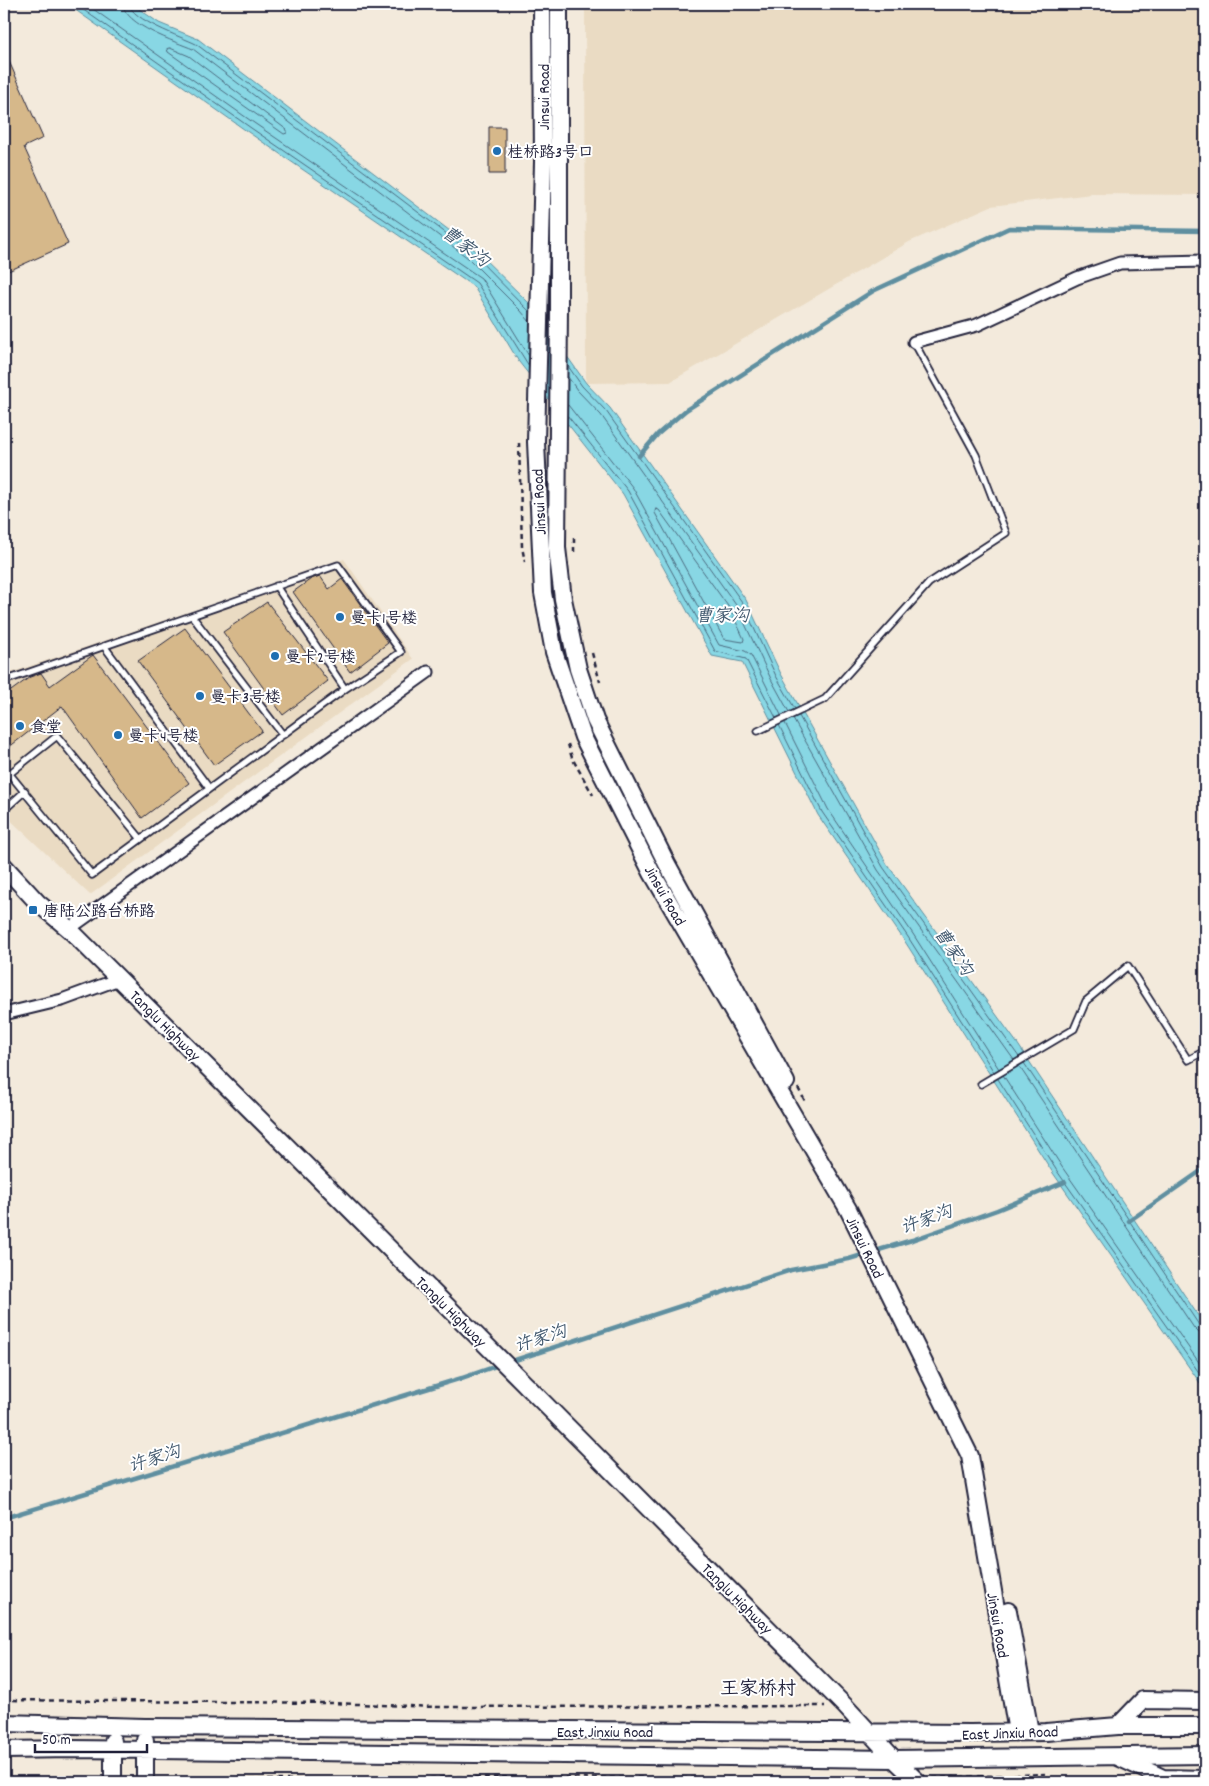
<svg xmlns="http://www.w3.org/2000/svg" width="1209" height="1786" font-family="Dekko,'LXGW WenKai TC',sans-serif">
	<style>
		.built { fill: #eadbc3 }
		.water { fill: #88d7e4; stroke: #5f8fa0 }
		.lines { fill: none; stroke-linecap: round; stroke-linejoin: round }
		.shore { stroke: #4b6a7f; stroke-width: 1 }
		.stream { stroke: #5f8fa0; stroke-width: 4.5 }
		.building { fill: #d6b88a; stroke: #22223b }
		.lane-casing { stroke: #22223b; stroke-width: 9 }
		.street-casing { stroke: #22223b; stroke-width: 15 }
		.secondary-casing { stroke: #22223b; stroke-width: 20 }
		.path { stroke: #22223b; stroke-width: 2.5; stroke-dasharray: 5 4; stroke-linecap: butt }
		.lane { stroke: #fff; stroke-width: 5.5 }
		.street { stroke: #fff; stroke-width: 11 }
		.secondary { stroke: #fff; stroke-width: 16 }
		.secondary-bridge-casing { stroke: #22223b; stroke-width: 20; stroke-linecap: butt }
		.secondary-bridge { stroke: #fff; stroke-width: 16 }
		.poi-dot { fill: #1f6fb2; stroke: #fff; stroke-width: 2 }
		.labels { text-anchor: middle; stroke-width: 4; stroke-linejoin: round; paint-order: stroke }
		.street-label { font-size: 16px; fill: #22223b; stroke: #fff }
		.poi-label { font-size: 16px; fill: #22223b; stroke: #fff; text-anchor: start }
		.water-label { font-size: 18px; font-style: italic; fill: #41586e; stroke: #fff }
		.quarter-label { font-size: 19px; fill: #22223b; stroke: #fff }
	</style>
	<rect width="100%" height="100%" fill="#f3eadc"/>
	<filter id="ink" filterUnits="userSpaceOnUse"><feTurbulence type="fractalNoise" baseFrequency=".02" numOctaves="2"/><feDisplacementMap in="SourceGraphic" scale="10" xChannelSelector="R" yChannelSelector="G"/><feConvolveMatrix kernelMatrix="1 2 1 2 8 2 1 2 1" color-interpolation-filters="sRGB"/></filter>
	<g filter="url(#ink)">
		<!-- built -->
		<path class="built" d="M585,4H1205V195L1092,194L991,206L909,242L670,382L586,383Z
			M344,559L413,659L90,895L4,814V675Z"/>
		<!-- water -->
		<path class="water" d="M67,4H132L159,23L198,39L475,250L530,304L586,383L610,408L746,600L781,674L887,864L1017,1043L1205,1326V1390L1053,1173L904,940L818,815L742,662L712,656L623,494L519,362L474,287L248,132Z"/>
		<g class="lines">
			<!-- shore -->
			<path class="shore" d="M75,4L251,128L477,283L529,366
				M86,4L254,123L481,278L529,356
				M123,4C124,25 176,42 193,49L468,258L521,311L530,322
				M129,4C131,20 182,37 196,44L472,253L530,312
				M170,48L189,56L287,130V133L284,134L168,52L167,49Z
				M568,366L582,386L606,411L742,602L776,676L795,709
				M568,377L577,390L601,415L736,605L771,679L789,712
				M568,405L633,488L719,645L745,651L751,655L781,715
				M567,415L628,491L715,651L746,659L776,718
				M656,509L659,510L730,609L744,639L743,642L724,639L655,513Z
				M799,716L883,867L1019,1057
				M793,719L878,870L1014,1060
				M785,723L828,809L913,934L999,1069
				M779,725L822,812L908,937L994,1072
				M1024,1063L1199,1325L1205,1328
				M1019,1066L1194,1328L1199,1333L1205,1334
				M1003,1075L1062,1167L1205,1371
				M998,1079L1057,1171L1205,1381"/>
			<!-- stream -->
			<path class="stream" d="M639,456L658,434L686,410L873,291L1009,228L1205,231
				M1129,1221L1205,1168
				M509,1362L791,1270L849,1259L912,1240L997,1210L1065,1182
				M4,1518L462,1378L502,1364"/>
		</g>
		<!-- building -->
		<path class="building" d="M4,50L43,138L24,147L68,244L4,273Z
			M489,127H505V174H489Z
			M320,576L329,589L342,579L388,643L350,672L293,592L311,579Z
			M267,602L328,681L283,715L223,632Z
			M185,628L262,731L214,765L138,661Z
			M93,655L189,783L142,818L62,706L4,751V696L30,677L41,673L50,686Z"/>
		<g class="lines">
			<!-- lane casing -->
			<g class="lane-casing">
				<path id="lane" d="M276,586L345,689
					M192,616L283,735
					M104,646L209,788
					M4,681L338,565L401,652L345,689L92,875L4,767
					M758,731L825,699L929,583L1006,533L976,455L914,342
					M9,774L57,736L141,839
					M4,810L25,791
					M981,1084L1074,1029L1086,1001L1128,966L1188,1060L1205,1051"/>
			</g>
			<!-- street casing -->
			<g class="street-casing">
				<path id="street" d="M914,342L977,325L1077,278L1120,263L1205,261
					M69,929L428,672
					M4,1014L62,1000L119,979"/>
			</g>
			<!-- secondary casing -->
			<g class="secondary-casing">
				<path id="secondary" d="M542,4L543,162L536,442L543,593L554,652L583,737L652,873L848,1209L970,1456L1017,1732
					M559,4V308L557,548L563,599L578,669L595,720L667,864L786,1082
					M4,866L38,903L69,929L478,1337
					M527,1386L845,1706L894,1759L918,1782
					M1008,1611L1030,1732
					M4,1723L145,1727L970,1733L1046,1732L1118,1726H1205
					M1118,1726L1143,1700L1205,1701
					M145,1740V1782
					M4,1750L72,1749L894,1759L1205,1755
					M1118,1757L1163,1778L1205,1779
					M113,1782V1741"/>
			</g>
			<!-- path -->
			<path class="path" d="M519,443L522,547L525,562
				M574,538V552
				M592,653L600,682
				M568,744L572,758L593,795
				M798,1088L805,1101
				M4,1700L331,1703L436,1707L825,1706
				M933,1778L1045,1774
				M160,1780H407L449,1777L892,1779
				M4,1781H97"/>
			<!-- lane -->
			<use href="#lane" class="lane"/>
			<!-- street -->
			<use href="#street" class="street"/>
			<!-- secondary -->
			<use href="#secondary" class="secondary"/>
			<!-- secondary-bridge casing -->
			<g class="secondary-bridge-casing">
				<path id="secondary-bridge" d="M478,1337L527,1386"/>
			</g>
			<!-- secondary-bridge -->
			<use href="#secondary-bridge" class="secondary-bridge"/>
		</g>
	</g>
	<!-- markers -->
	<g class="poi-dot">
		<circle cx="497" cy="151" r="5"/>
		<circle cx="340" cy="617" r="5"/>
		<circle cx="275" cy="656" r="5"/>
		<circle cx="200" cy="696" r="5"/>
		<circle cx="20" cy="726" r="5"/>
		<circle cx="118" cy="735" r="5"/>
		<rect x="28" y="905" width="10" height="10" rx="2.5"/>
	</g>
	<g class="labels">
		<!-- street labels -->
		<g class="street-label">
			<text transform="translate(543 97) rotate(-90)" y="6">Jinsui Road</text>
			<text transform="translate(538 502) rotate(-93)" y="6">Jinsui Road</text>
			<text transform="translate(666 895) rotate(60)" y="6">Jinsui Road</text>
			<text transform="translate(166 1025) rotate(45)" y="6">Tanglu Highway</text>
			<text transform="translate(866 1247) rotate(64)" y="6">Jinsui Road</text>
			<text transform="translate(452 1311) rotate(45)" y="6">Tanglu Highway</text>
			<text transform="translate(738 1598) rotate(45)" y="6">Tanglu Highway</text>
			<text transform="translate(999 1625) rotate(80)" y="6">Jinsui Road</text>
			<text x="605" y="1737">East Jinxiu Road</text>
			<text transform="translate(1010 1732) rotate(-2)" y="6">East Jinxiu Road</text>
		</g>
		<!-- poi labels -->
		<g class="poi-label">
			<text x="507" y="157">桂桥路3号口</text>
			<text x="350" y="623">曼卡1号楼</text>
			<text x="285" y="662">曼卡2号楼</text>
			<text x="210" y="702">曼卡3号楼</text>
			<text x="30" y="732">食堂</text>
			<text x="128" y="741">曼卡4号楼</text>
			<text x="43" y="916">唐陆公路台桥路</text>
		</g>
		<!-- water labels -->
		<g class="water-label">
			<text transform="translate(466 246) rotate(38)" y="6">曹家沟</text>
			<text x="722" y="621">曹家沟</text>
			<text transform="translate(954 951) rotate(56)" y="6">曹家沟</text>
			<text transform="translate(926 1219) rotate(-20)" y="6">许家沟</text>
			<text transform="translate(540 1338) rotate(-18)" y="6">许家沟</text>
			<text transform="translate(154 1458) rotate(-17)" y="6">许家沟</text>
		</g>
		<!-- quarter labels -->
		<g class="quarter-label">
			<text x="758" y="1694">王家桥村</text>
		</g>
	</g>
	<!-- margin -->
	<rect width="1209" height="1786" fill="none" stroke="#fff" stroke-width="20"/>
	<rect x="10" y="10" width="1189" height="1766" fill="none" stroke="#22223b" stroke-width="2" filter="url(#ink)"/>
	<!-- scale -->
	<path d="M35 1744v8h112v-8" fill="none" stroke="#22223b" stroke-width="2.5"/>
	<text x="42" y="1744" font-size="15" fill="#22223b" stroke="#ffffff" stroke-width="4" paint-order="stroke">50 m</text>
</svg>
